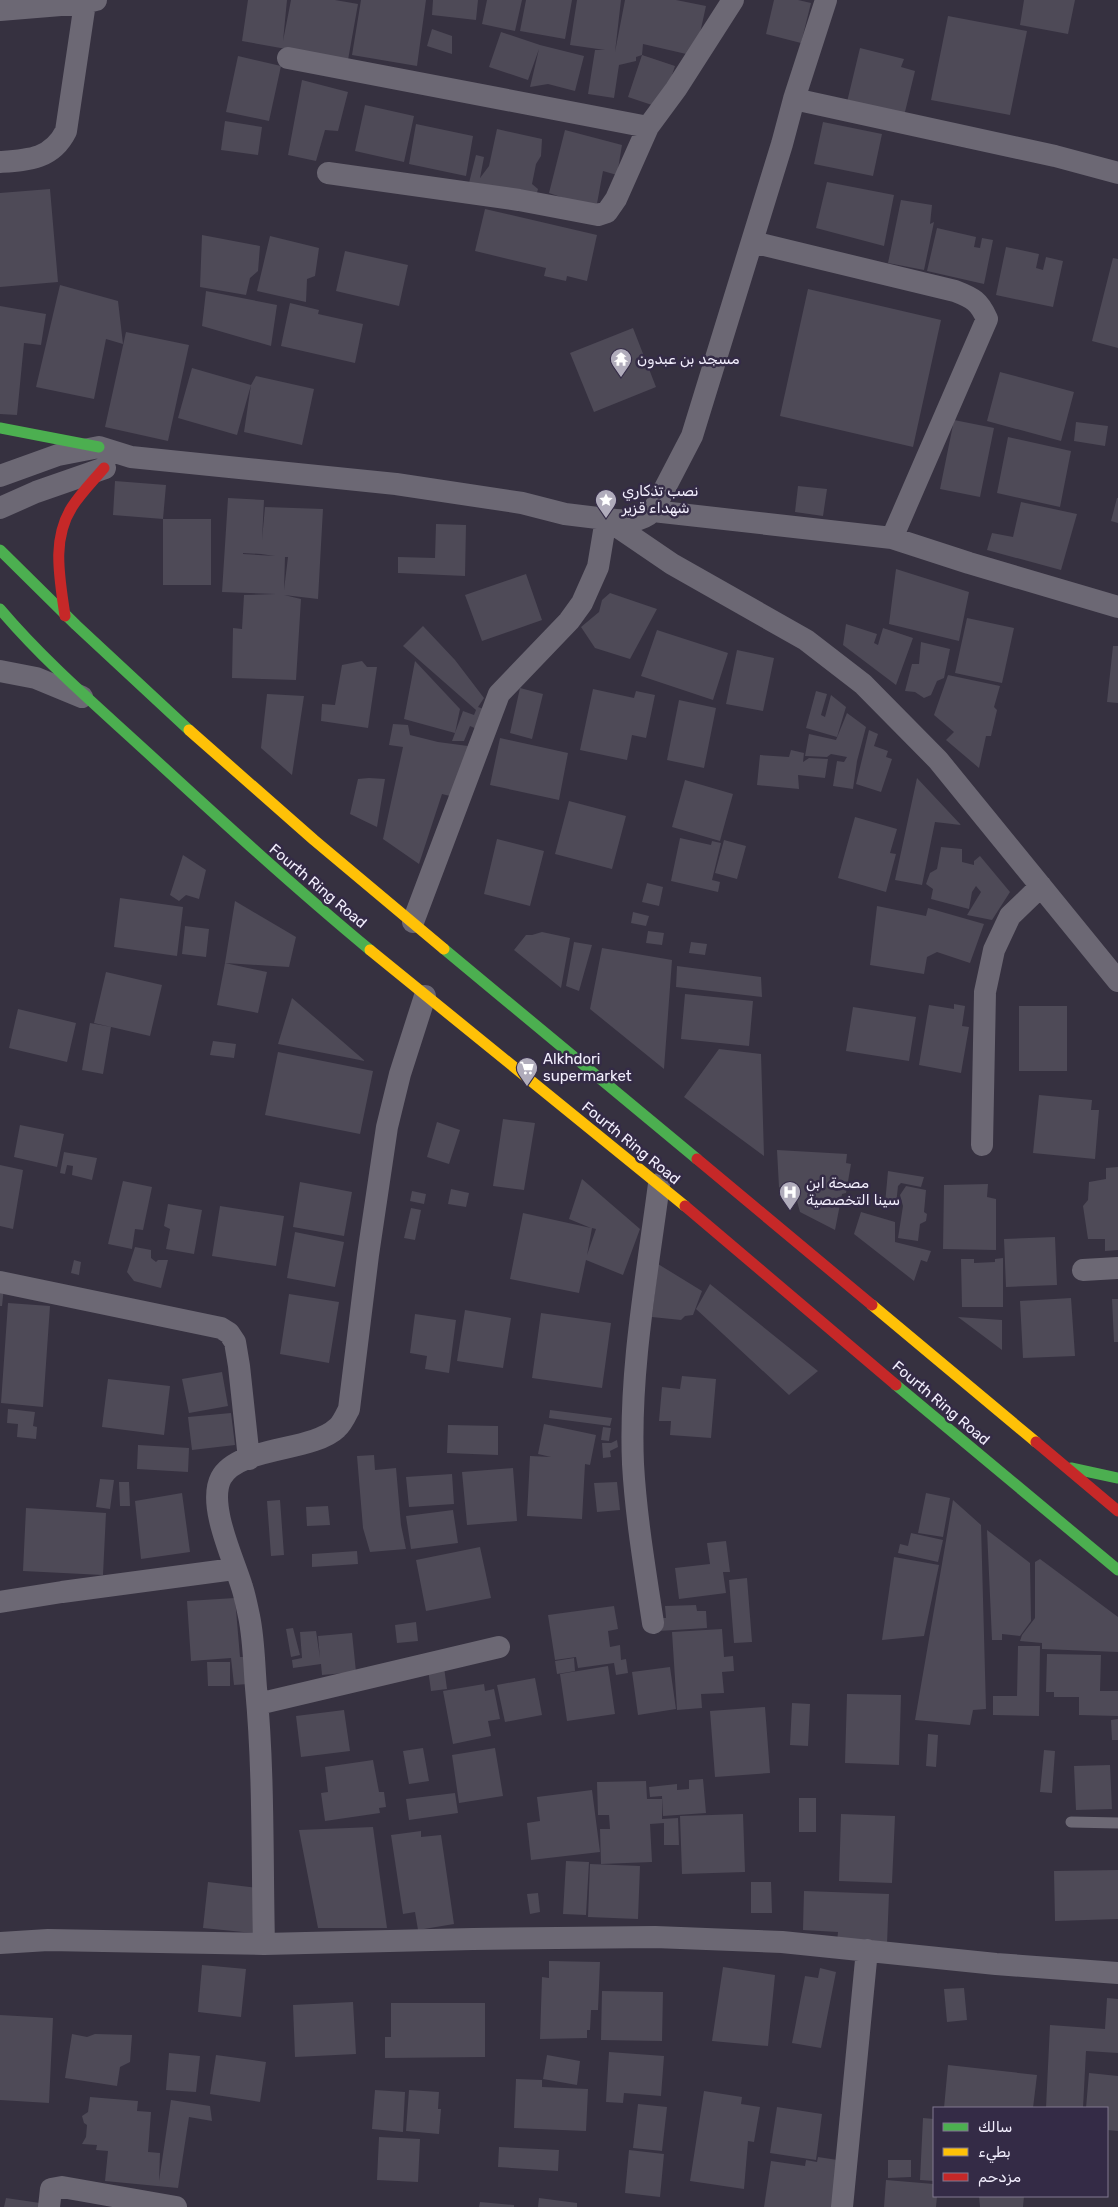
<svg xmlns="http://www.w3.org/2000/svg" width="1118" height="2207" font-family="Rubik,Cairo,sans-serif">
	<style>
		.building { fill: #4e4a57; fill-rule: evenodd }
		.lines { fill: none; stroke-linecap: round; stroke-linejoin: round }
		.lane { stroke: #6c6874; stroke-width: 11 }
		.street { stroke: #6c6874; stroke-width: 22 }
		.fast { stroke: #4caf50; stroke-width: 11 }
		.slow { stroke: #ffc107; stroke-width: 11 }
		.jam { stroke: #c62828; stroke-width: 11 }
		.labels { text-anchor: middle; stroke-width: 5; stroke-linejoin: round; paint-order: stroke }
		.poi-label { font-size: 15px; fill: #f2eefd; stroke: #342b46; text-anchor: start }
		.street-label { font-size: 15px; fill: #f2eefd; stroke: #342b46 }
	</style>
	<rect width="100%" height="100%" fill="#363140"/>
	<!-- building -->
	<path class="building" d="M248,0H287L283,41L291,0H335L358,4L348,60L242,41Z
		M361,0H426L417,66L352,55Z
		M433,0H478L476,20L432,15Z
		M487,0H522L515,31L482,24Z
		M526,0H572L565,39L520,31Z
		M577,0H621L615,52L625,0H676L706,6L695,56L643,44L642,55L636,57V61L619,65L614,98L588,94L595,50H605L570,45Z
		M774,0H798L811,3L801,43L766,34Z
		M1024,0H1075L1068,34L1020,25Z
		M948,16L1027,31L1010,115L931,100Z
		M432,29L452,36V54L427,46Z
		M501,32L540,45L584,56L575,91L548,84L530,87L539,49L528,80L489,67Z
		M860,48L904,59L901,67L915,71L904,116L847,102Z
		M642,55L675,66L661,108L628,97Z
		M238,56L281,66L269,121L226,112Z
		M302,80L348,92L338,131L325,130L316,161L288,155Z
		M365,105L414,116L404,162L355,151Z
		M225,121L262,127L258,155L221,150Z
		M823,122L882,134L873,176L814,164Z
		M416,124L473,136L466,176L409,164Z
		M497,129L542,139L541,156L536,164L532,184L538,189L533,208L466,195L476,155L484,157L480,178L489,166Z
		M565,130L622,145L617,175L603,171L596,209L549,193Z
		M827,182L894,195L884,246L816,228Z
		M50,189L58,282L0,287V193Z
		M901,200L932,205L930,224L934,222L924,270L888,263Z
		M485,209L597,235L587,281L567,276L566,281L544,276L546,268L475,251Z
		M937,228L976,237L974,247L980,248L982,238L993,240L984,284L927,271Z
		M202,235L260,246L258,271L250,278L246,295L200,287Z
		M270,236L319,248L315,276L307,279L306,302L257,291Z
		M1006,247L1039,254L1036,268L1043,270L1046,257L1063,261L1053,307L996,295Z
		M345,251L408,265L399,306L336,291Z
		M1113,258L1118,259V348L1092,341Z
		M60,285L118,301L123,344L106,339L94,399L36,387Z
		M808,289L941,320L913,447L780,416Z
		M206,291L277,305L271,346L202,326Z
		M290,303L319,310L318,314L363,324L355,363L281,346Z
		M0,306L46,314L41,345L24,343L17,415L0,414Z
		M633,328L656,387L594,412L570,353Z
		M126,332L189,345L168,441L105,427Z
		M192,368L251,385L237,435L178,418Z
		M1000,372L1074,392L1061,441L987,421Z
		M256,376L314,389L302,445L244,432L251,385Z
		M954,420L994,428L980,497L940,489Z
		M1076,422L1108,426L1105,446L1074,441Z
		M1008,437L1071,451L1060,507L997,493Z
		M115,481L166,485L163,519L113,515Z
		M798,486L827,489L823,516L795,512Z
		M228,498L264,500L262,540L265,507L323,509L318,599L284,595L301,599L296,680L232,678L233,628L242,629L244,595L276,594L222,592ZM243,553L261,554L275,556L243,554ZM285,557H288L284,590Z
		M1117,498H1118V523L1111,521Z
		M1021,502L1077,514L1061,570L987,550L992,533L1013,537Z
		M163,519H211V585H163Z
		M436,524L466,525L465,576L398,573V557L435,558Z
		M896,569L969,592L959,641L889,624Z
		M526,574L542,620L482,641L465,595Z
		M610,593L657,609L630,659L595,648L581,627L599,612L602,600Z
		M967,618L1014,628L1002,683L955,673Z
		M846,624L877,634L874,643L878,645L883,628L913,638L896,685L843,645Z
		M423,626L455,660L484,698L478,707L492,712L484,732L470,726L464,741H452L455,733L404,719L415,661L460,709L455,733L463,711L474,715L476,710L403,646Z
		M657,630L728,653L713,700L641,676Z
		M921,642L950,649L944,678L937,681L931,695L924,698L915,692L905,691L912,664H919Z
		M1113,646H1118V703L1107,702Z
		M737,650L774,658L763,711L726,704Z
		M362,661L367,667H377L368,728L321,721L322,704L335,705L342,665Z
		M948,675L1000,686L994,707L997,710L991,736H986L979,768L946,740L954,732L934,715Z
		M520,688L543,694L532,739L510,733Z
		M593,689L634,698L636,691L655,695L646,738L632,735L627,760L580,750Z
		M816,691L827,694L821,715L825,717L831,695L846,707L837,737L806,728Z
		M267,694L304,696L292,775L261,748Z
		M679,700L716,708L704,768L667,760Z
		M847,713L866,727L857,761L853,789L833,786L837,761L844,762L847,757L831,754L827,757L805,756L809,734L836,740Z
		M393,724L408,725L410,735L438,742L468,746L454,797L442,794L419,864L383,839L403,747L389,745Z
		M869,730L878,734L874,746L888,751L886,757L892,759L881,792L856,784Z
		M500,738L568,753L559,800L490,785Z
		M791,750L804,753L803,762L809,758L828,759L825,778L798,775L799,789L757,785L760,755L789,757Z
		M369,778L385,779L377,827L350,814L358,779Z
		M917,778L961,825L935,822L922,885L895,880Z
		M685,780L733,794L720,841L672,827Z
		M569,801L626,816L612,869L555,854Z
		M855,817L897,829L890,853L896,854L886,892L838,878Z
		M680,838L711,845L712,841L721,843L712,880L720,882L718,892L671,881Z
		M497,839L544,851L530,906L484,894Z
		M724,840L746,846L737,879L715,873Z
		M941,847L962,849V862L974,865V861L980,856L1010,892L992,920L967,915L981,892L976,886L972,892L969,909L931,899L933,889L926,884L930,873L937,869Z
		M183,855L206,870L199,899L186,895L179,901L170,895Z
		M647,883L663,887L659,906L642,902Z
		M120,898L183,907L177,956L114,947Z
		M235,901L296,937L289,967L225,963Z
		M877,906L926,916L928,908L984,924L970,963L937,952L927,957L924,974L870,965Z
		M633,912L649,916L646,926L631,923Z
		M185,926L209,929L206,957L182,954Z
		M648,931L664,933L662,945L646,943Z
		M542,932L570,938L561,988L514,950L526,935H532Z
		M574,942L592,945L579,991L566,986Z
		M691,942L707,944L705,955L689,953Z
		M602,948L672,960L664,1069L590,1009Z
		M225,963L267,972L258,1013L217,1005Z
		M677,966L761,977L762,997L676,987Z
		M106,972L162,985L150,1036L94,1023Z
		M685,994L753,1001L749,1046L681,1039Z
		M292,998L320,1022L365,1061L278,1044Z
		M954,1004L965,1006L962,1026L969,1027L961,1073L919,1065L929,1005L954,1009Z
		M1019,1006H1067V1071H1019Z
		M853,1007L916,1017L909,1061L846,1051Z
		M18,1009L76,1023L67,1062L9,1048Z
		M90,1023L111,1027L103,1074L82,1070Z
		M213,1041L236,1044L234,1058L210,1055Z
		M719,1049L761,1054L764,1156L684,1097Z
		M278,1052L373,1071L360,1134L265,1115Z
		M1039,1095L1092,1100L1091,1110H1099L1095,1159L1033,1153Z
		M503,1119L535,1123L524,1190L493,1186Z
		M437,1122L460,1130L449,1164L427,1157Z
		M20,1125L64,1134L57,1167L14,1157Z
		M777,1150L847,1154L846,1163L851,1164L846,1193L842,1194L835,1230L800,1212L797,1201L779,1187Z
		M64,1152L97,1158L92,1180L72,1175L73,1166L67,1165L65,1174L60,1173Z
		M0,1165L23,1170L13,1229L0,1226Z
		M1118,1167V1250L1105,1251V1239H1088L1083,1206L1088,1200L1089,1182L1106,1179V1168Z
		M888,1171L924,1177L921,1187L901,1183L898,1186L896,1205L885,1204Z
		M582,1179L640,1229L623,1275L586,1260L579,1293L510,1279L523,1213L591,1228L569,1219ZM592,1228L596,1229L587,1255Z
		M123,1181L152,1187L143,1230L135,1229L132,1249L108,1244Z
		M300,1182L352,1192L344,1236L293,1227Z
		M988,1184L987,1197L996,1199V1250L943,1249L944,1185Z
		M906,1186L926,1190L924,1212L927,1214L926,1221L920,1224L918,1241L898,1238L903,1206L900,1195Z
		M451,1189L469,1193L466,1207L448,1204Z
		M412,1191L426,1194L424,1204L410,1201Z
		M168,1204L202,1210L194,1254L166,1249L170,1229L164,1226Z
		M220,1206L284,1216L276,1266L212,1256Z
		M411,1208L421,1210L415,1240L404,1238Z
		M861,1212L895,1222V1242L931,1251L927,1262L921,1260L914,1281L854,1234Z
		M295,1232L344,1242L335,1287L287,1278Z
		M1055,1237L1057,1285L1006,1287L1004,1239Z
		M135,1247L151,1250V1258L156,1262L158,1260H168L161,1288L134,1281L127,1272Z
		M1003,1258V1307H962L961,1259H974V1263L995,1262V1259Z
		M74,1260L81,1262L79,1275L71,1273Z
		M658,1264L702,1291L693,1315L685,1316L681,1320L652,1317Z
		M710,1284L818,1371L789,1395L696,1309Z
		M0,1287H4L2,1306H0Z
		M289,1294L339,1302L329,1363L280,1354Z
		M1071,1298L1075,1356L1023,1358L1020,1301Z
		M1112,1299H1118V1342H1114Z
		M8,1303L50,1306L43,1407L1,1403Z
		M465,1310L511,1318L503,1368L457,1361Z
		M541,1313L611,1323L602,1388L532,1378Z
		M415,1314L456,1320L449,1373L425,1369L427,1356L410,1353Z
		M958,1317L1002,1320V1350Z
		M222,1372L228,1406L189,1413L182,1379Z
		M682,1376L716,1379L711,1438L670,1435L671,1421H659L662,1387L680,1389Z
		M108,1379L170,1386L164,1435L102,1427Z
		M8,1409L35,1412L33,1426L37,1427L36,1439L17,1437L18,1424L7,1423Z
		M550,1410L612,1418L610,1426L549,1418Z
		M231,1413L235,1445L192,1450L188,1417Z
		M544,1424L596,1435L590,1465L585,1464L582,1519L527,1516L530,1456L551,1457L538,1454Z
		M448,1425L498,1426V1455L447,1453Z
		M603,1427L611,1428L609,1441L601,1440Z
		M617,1440L618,1447L610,1451L611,1457L603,1458L602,1443H611Z
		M138,1445L189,1448L188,1472L137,1469Z
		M374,1455L375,1470L396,1468L401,1525L406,1549L370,1552L363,1528L357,1456Z
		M513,1468L517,1521L467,1525L462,1472Z
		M452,1474L454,1504L409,1507L406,1477Z
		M100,1479L114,1480L110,1509L96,1507Z
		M119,1482H129L130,1506H120Z
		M617,1482L620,1510L597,1512L594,1483Z
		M182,1493L190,1552L141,1559L135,1501Z
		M926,1493L950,1498L943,1537L918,1533Z
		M280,1500L284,1555L271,1556L267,1501Z
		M953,1500L981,1525L986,1709L973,1710L970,1725L915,1720Z
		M328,1506L330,1525L307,1526L306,1507Z
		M26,1508L106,1513L103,1575L23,1571Z
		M453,1510L458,1543L411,1549L406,1516Z
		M987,1530L1030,1563L1031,1621L1020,1636L1002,1634V1640H992Z
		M911,1533L943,1540L938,1562L898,1553L900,1544L908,1546Z
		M726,1541L730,1572H723L726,1593L679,1599L675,1568L710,1564L707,1543Z
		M480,1547L491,1598L426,1611L416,1560Z
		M357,1551L358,1564L312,1567V1554Z
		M894,1557L939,1565L924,1636L882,1640Z
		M1040,1559L1118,1617V1652L1042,1649V1643L1020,1641L1022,1635L1035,1618V1562Z
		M747,1578L752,1642L734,1643L729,1580Z
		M235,1598L240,1657H244L248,1684L234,1685L231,1658L191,1661L187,1601Z
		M696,1605L697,1611H706L707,1628L658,1631L657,1618H666L665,1606Z
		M614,1606L618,1629L608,1631L610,1647L620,1645L621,1660L626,1659L628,1673L616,1675L614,1663L578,1668L576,1657L555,1660L548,1615Z
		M416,1622L418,1641L397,1643L395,1625Z
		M293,1628L300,1655L291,1657L286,1629Z
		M722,1629L724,1657L733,1656L734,1671L722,1672L724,1693L701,1694L702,1708L677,1710L672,1632Z
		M316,1631L320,1658L318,1636L352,1633L356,1672L322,1675L321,1664L293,1668L292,1660L302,1658L300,1632Z
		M1018,1646H1040L1039,1716L993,1715V1696H1017Z
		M1047,1654L1101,1655L1100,1691H1118V1716L1079,1715V1697H1054V1692H1046Z
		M574,1658L575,1671L557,1674L555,1661Z
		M207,1662H230V1686H208Z
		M608,1666L615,1714L567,1721L560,1674Z
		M444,1667L447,1689L431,1691L428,1669Z
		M670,1667L676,1709L638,1715L632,1672Z
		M535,1678L542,1715L505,1722L497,1685Z
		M484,1684L485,1691L494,1689L500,1719L488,1721L491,1736L453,1744L443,1691Z
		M847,1694L901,1695L899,1765L845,1763Z
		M792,1703L810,1704L808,1746L790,1745Z
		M765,1707L770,1773L715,1777L710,1711Z
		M344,1710L350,1751L301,1757L296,1716Z
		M1118,1719V1740H1112L1111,1720Z
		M928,1734L938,1735L936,1767L926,1766Z
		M423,1748L429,1781L409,1784L403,1751Z
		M495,1748L503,1796L459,1803L452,1755Z
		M1044,1750L1055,1751L1052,1793L1040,1792Z
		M373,1760L379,1792H384L386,1807L379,1808L380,1813L325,1821L321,1793L328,1792L325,1767Z
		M1110,1765L1112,1809L1076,1810L1074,1766Z
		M703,1779L706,1813L663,1816L662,1796L650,1797L649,1787L677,1784V1790L689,1789V1780Z
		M646,1781L647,1799H662V1819L678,1818L679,1845H664V1823L650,1824L652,1862L601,1864L600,1829H610L609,1815H598L597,1782Z
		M592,1790L600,1852L531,1860L527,1823L540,1821L537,1797Z
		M455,1793L458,1813L409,1820L406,1799Z
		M799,1798H816V1832H799Z
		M743,1814L745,1872L682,1874L680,1816Z
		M841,1814L895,1816L892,1883L839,1881Z
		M373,1827L387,1928H318L299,1830Z
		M421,1831V1837L441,1835L454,1924L418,1930L415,1912L403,1914L391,1835Z
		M566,1861L589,1862L586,1915L563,1914Z
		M590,1864L640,1866L638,1919L588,1917Z
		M1118,1870V1919L1055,1921L1054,1871Z
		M208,1882L258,1888L253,1933L203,1928Z
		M751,1882H771L772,1913H751Z
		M804,1891L889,1894L887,1944L837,1942L838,1932L803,1930Z
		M538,1893L540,1912L530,1914L527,1894Z
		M549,1961L600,1962L598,2010H591L590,2030H587V2038L540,2039L542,1977L549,1978Z
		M202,1965L246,1969L241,2017L198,2012Z
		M723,1967L775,1975L768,2046L712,2041Z
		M820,1968L836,1972L821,2048L792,2043L805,1976L818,1978Z
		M964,1988L967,2020L947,2022L944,1989Z
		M602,1991L663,1992L662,2041L601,2040Z
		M1107,1998L1118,1999V2053L1086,2051L1083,2108H1046L1050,2025L1105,2029Z
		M353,2002L356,2054L295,2057L293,2005Z
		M391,2003H485V2057L385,2058V2037H391Z
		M0,2015L53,2018L49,2103L0,2100Z
		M72,2034L87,2037L95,2034L132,2035L130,2062L120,2067L117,2086L65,2078Z
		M609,2052L664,2056L661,2096L624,2093L623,2103L606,2102Z
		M169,2053L200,2056L196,2092L166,2090Z
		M216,2055L266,2062L260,2102L210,2094Z
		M547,2055L580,2061L577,2085L543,2079Z
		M948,2065L1037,2075L1033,2108H944Z
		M1089,2073L1118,2076V2131L1107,2130V2108H1086Z
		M516,2079L542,2080V2087L588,2089L586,2131L514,2128Z
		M375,2090L405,2092L403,2132L372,2129Z
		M409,2090L439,2092L438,2109H441L439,2134L406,2131Z
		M704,2091L742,2097L741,2104L760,2107L754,2142L748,2141L744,2189L690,2181Z
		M90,2097L138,2101L137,2111L151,2112L148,2152L160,2153L159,2181L171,2100L210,2106L212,2121L189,2117L178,2188L105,2181L108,2151L96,2150L97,2145L82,2144L86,2137L87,2125L84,2123L82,2116L88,2112Z
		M638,2104L667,2107L662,2151L633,2148Z
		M777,2107L822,2114L816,2160L770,2153Z
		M923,2118L934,2119V2181L920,2180Z
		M379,2137L420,2139L418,2182L377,2180Z
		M499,2147L559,2150L558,2171L498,2167Z
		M629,2150L664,2154L660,2197L625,2193Z
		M818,2157L844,2161L837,2207H764L771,2161L805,2166L806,2160L817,2162Z
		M888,2160H911V2177L888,2178Z
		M886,2180L934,2184V2196H937L936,2207H884Z
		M979,2196H1024L1023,2207H980Z
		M6,2198L40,2203V2207H4Z
		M539,2198L577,2203V2207H538Z
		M480,2202L514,2205V2207H479Z"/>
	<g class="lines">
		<!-- lane -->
		<path class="lane" d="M1071,1822L1118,1823"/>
		<!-- street -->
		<path class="street" d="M0,10L85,3L96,0
			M288,58L648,127
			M794,99L1055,156L1118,173
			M0,162C29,160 52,159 66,131L85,3
			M328,173L519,200L598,215L607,212L616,199L648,127L676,89L733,0
			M752,242L955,291C973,298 979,301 987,319L892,538
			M0,476L58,455L99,447L131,457L396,484L522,503L565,514L606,519L672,564L806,640L863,684L938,760L1118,981
			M0,508L36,492L105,468
			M653,511L692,436L782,144L794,99L826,0
			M0,671L36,678L82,697
			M413,922L499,694L569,621L582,603L598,567L606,519C625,521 639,524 653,511L892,538L969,563L1118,607
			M982,1145L985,992L994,950L1010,916L1041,886
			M1083,1270L1118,1268
			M0,1282L221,1328L229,1333L235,1342L239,1366L249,1459
			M0,1602L62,1592L234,1569
			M653,1623C645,1570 636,1517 633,1464C629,1371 647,1276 659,1184
			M258,1704L499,1647
			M0,1943L48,1940L264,1944L473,1939L655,1937L782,1942L996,1964L1118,1973
			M264,1944C262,1859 264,1773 256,1688C254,1664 254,1640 249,1616C247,1607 245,1596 242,1587C234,1560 207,1505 221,1478C238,1446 312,1452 337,1428C342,1424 346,1415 349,1409L368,1255L387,1127L400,1074L425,996
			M49,2207L51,2189L62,2187L176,2207
			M842,2207L867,1950"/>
		<!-- fast -->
		<path class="fast" d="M0,428L99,447
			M0,550L76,625L189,730
			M0,609C45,662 98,707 149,754C222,821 294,887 370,950
			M444,949L697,1159
			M896,1385L1118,1570
			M1071,1468L1118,1478"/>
		<!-- slow -->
		<path class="slow" d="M189,730L314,840L444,949
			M370,950L685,1206
			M872,1305L1036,1442"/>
		<!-- jam -->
		<path class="jam" d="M65,616C60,579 51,540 72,507C81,493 93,481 104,468
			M697,1159L872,1305
			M685,1206L896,1385
			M1036,1442L1118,1511"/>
	</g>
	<!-- icons -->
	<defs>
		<g id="temple-pin" transform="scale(1.125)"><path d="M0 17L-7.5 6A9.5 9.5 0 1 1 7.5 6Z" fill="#b0acbb" stroke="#342b46"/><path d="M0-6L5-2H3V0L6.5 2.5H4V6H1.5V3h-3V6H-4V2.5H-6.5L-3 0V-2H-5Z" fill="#fff"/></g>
		<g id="sight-pin" transform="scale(1.125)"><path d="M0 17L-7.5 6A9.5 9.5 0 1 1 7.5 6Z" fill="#b0acbb" stroke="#342b46"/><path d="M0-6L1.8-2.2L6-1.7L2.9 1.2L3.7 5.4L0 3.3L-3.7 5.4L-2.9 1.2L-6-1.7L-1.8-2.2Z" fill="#fff"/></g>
		<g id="supermarket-pin" transform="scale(1.125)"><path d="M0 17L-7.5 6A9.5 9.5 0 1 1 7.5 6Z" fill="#b0acbb" stroke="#342b46"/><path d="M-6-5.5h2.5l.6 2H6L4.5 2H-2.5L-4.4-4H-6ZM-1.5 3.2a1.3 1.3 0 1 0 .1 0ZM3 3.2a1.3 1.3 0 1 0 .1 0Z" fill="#fff"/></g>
		<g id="hospital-pin" transform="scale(1.125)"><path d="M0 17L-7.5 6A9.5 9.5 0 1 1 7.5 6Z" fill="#b0acbb" stroke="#342b46"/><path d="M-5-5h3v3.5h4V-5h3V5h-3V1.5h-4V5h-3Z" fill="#fff"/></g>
	</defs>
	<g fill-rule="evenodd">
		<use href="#temple-pin" x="621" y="359"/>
		<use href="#sight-pin" x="606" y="500"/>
		<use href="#supermarket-pin" x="527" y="1068"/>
		<use href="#hospital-pin" x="790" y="1192"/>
	</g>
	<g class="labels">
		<!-- poi labels -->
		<g class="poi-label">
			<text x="637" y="364">مسجد بن عبدون</text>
			<text x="622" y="496">نصب تذكاري<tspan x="622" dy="17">شهداء قزير</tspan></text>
			<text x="543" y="1064">Alkhdori<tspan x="543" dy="17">supermarket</tspan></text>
			<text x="806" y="1188">مصحة ابن<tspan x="806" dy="17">سينا التخصصية</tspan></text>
		</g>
		<!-- street labels -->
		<g class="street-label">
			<text transform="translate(318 886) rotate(40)" y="5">Fourth Ring Road</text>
			<text transform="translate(631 1143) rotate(39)" y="5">Fourth Ring Road</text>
			<text transform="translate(941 1403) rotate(40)" y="5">Fourth Ring Road</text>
		</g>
	</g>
	<!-- legend -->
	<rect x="933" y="2107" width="175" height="90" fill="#342b46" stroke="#80798f"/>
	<rect x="943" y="2123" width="25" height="8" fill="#4caf50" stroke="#80798f"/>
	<text x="978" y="2132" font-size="15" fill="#f2eefd">سالك</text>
	<rect x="943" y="2148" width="25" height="8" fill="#ffc107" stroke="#80798f"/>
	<text x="978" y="2157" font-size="15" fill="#f2eefd">بطيء</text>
	<rect x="943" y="2173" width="25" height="8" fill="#c62828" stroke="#80798f"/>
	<text x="978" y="2182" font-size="15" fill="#f2eefd">مزدحم</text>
</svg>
